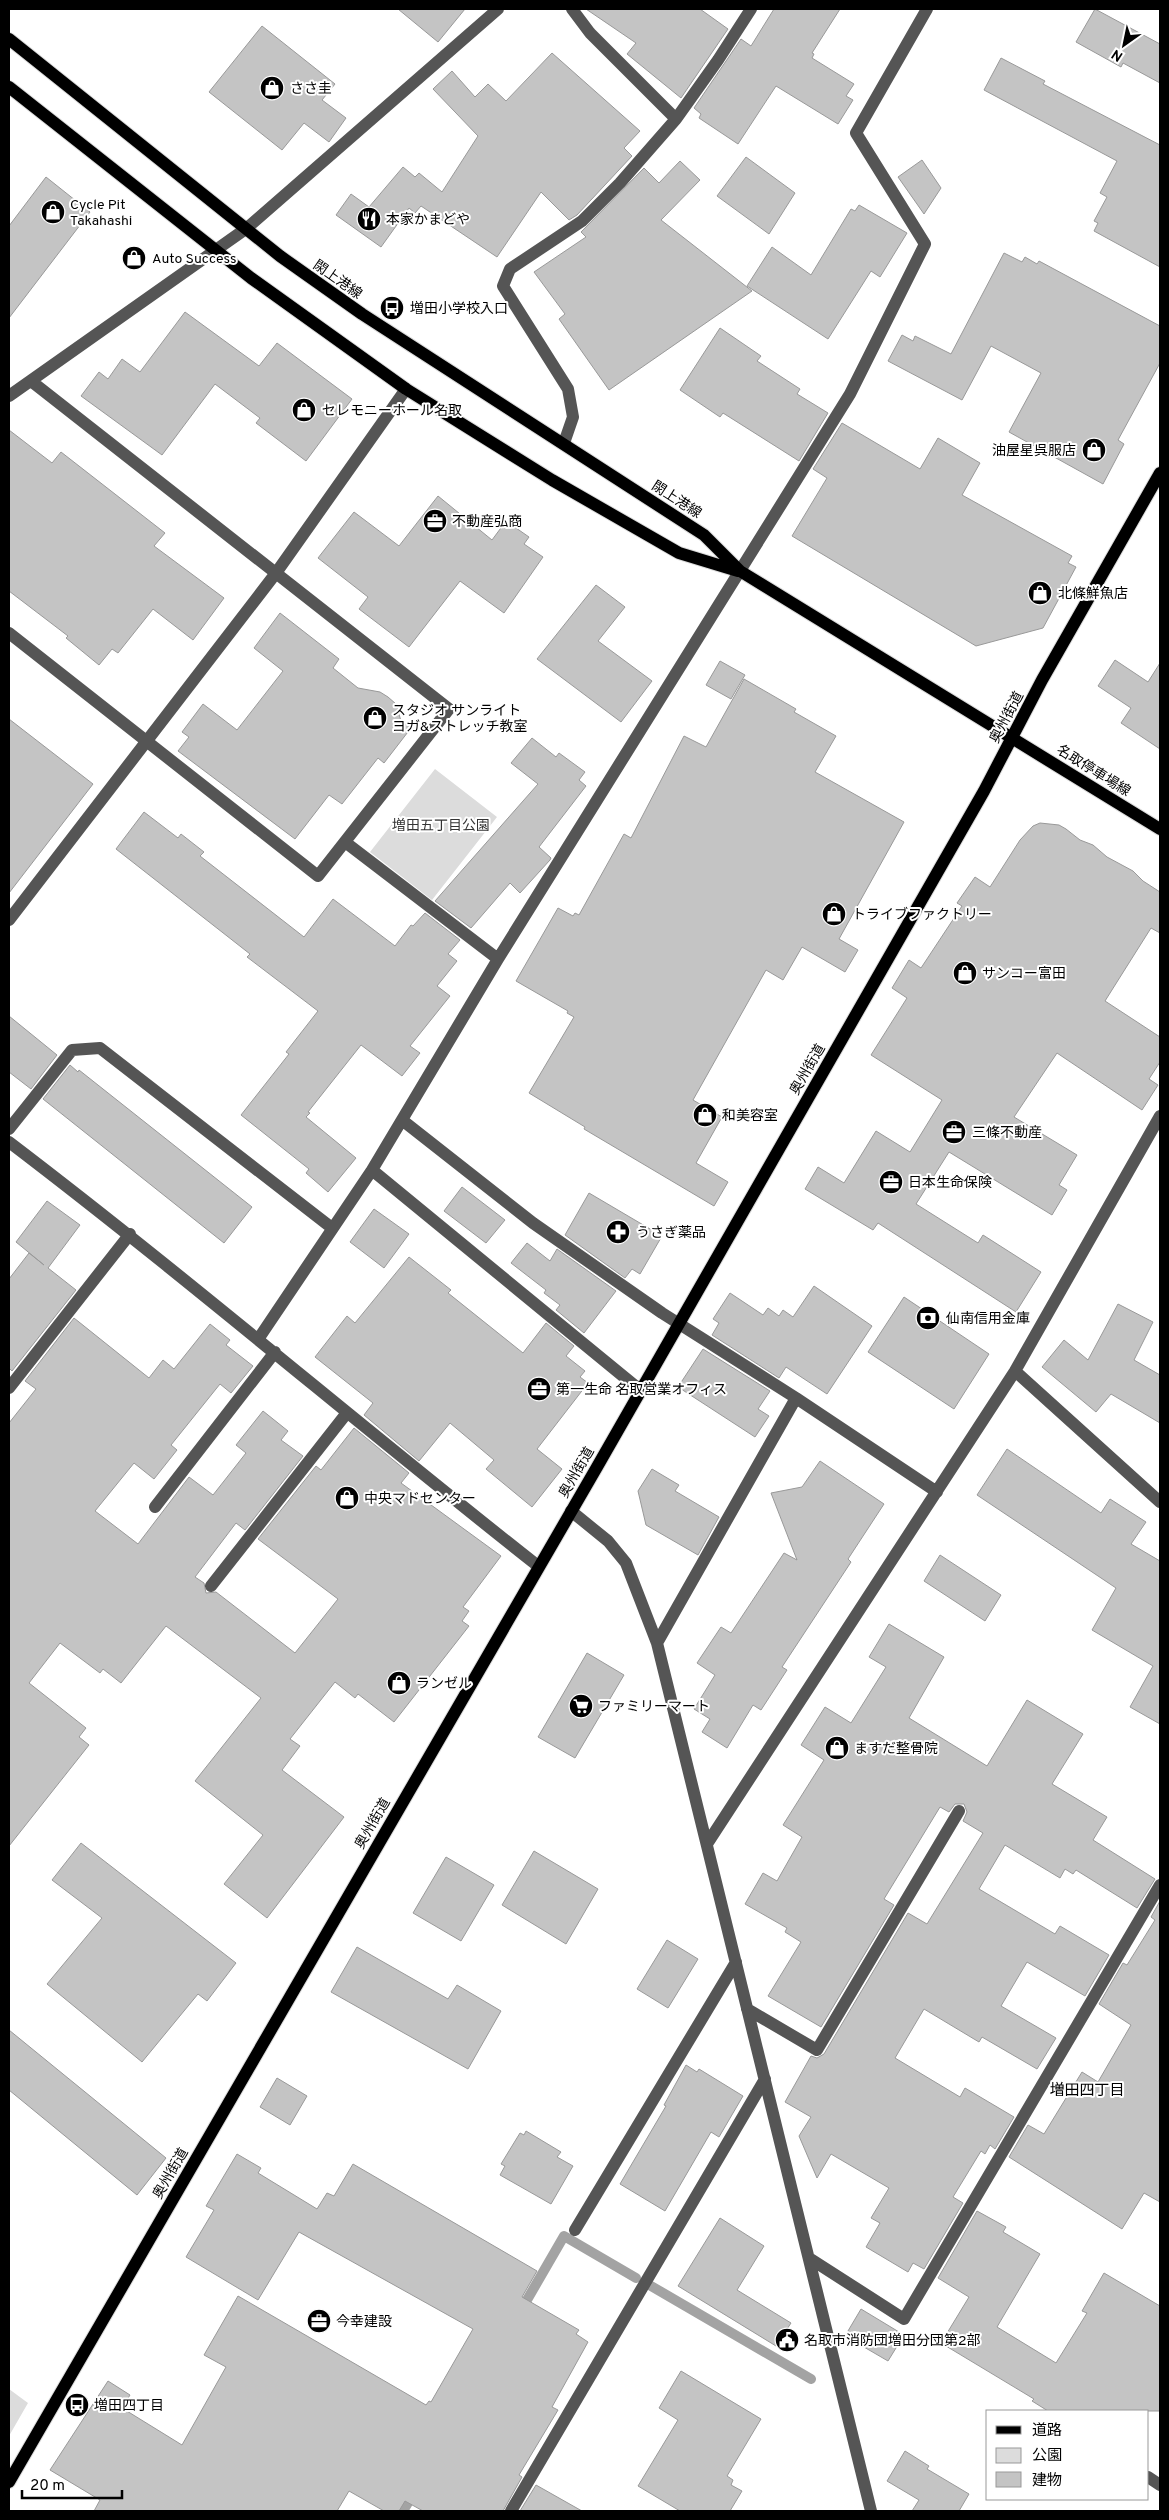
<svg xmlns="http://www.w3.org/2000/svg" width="1169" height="2520" font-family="Overpass,'Noto Sans JP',sans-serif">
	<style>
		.green { fill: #dcdcdc }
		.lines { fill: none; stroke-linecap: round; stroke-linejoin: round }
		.stream { stroke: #a3a3a3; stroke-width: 10 }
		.building { fill: #c4c4c4; stroke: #999 }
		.major-casing { stroke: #dbdbdb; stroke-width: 14 }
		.minor { stroke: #555; stroke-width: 12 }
		.major { stroke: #000; stroke-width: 12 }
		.labels { text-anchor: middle; stroke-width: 4; stroke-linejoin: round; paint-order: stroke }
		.poi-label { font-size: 14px; fill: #000; stroke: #fff; text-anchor: start }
		.street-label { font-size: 14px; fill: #000; stroke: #fff }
		.park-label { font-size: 14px; fill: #333; stroke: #fff }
		.neighbourhood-label { font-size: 15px; fill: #000; stroke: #fff }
	</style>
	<rect width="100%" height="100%" fill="#fff"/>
	<!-- green -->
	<path class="green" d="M435,769L497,817L432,900L370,852Z
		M9,2389L28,2403L9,2436Z"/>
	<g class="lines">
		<!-- stream -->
		<path class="stream" d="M651,2286L811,2379
			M520,2312L564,2236L636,2278
			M403,2511L414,2493"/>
	</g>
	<!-- building -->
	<path class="building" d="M398,9H465L438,42Z
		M586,9H700L728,29L681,98L627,54L636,43Z
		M774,9H840L812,53L814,54L812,58L854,84L846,96L853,100L838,124L776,86L738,144L699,118L701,114L694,108L741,39L751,46Z
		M1095,9L1160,44V83L1123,63L1121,67L1076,42Z
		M262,26L335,84L322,100L346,118L329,142L304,123L282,150L209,92Z
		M552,53L640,131L624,148L632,156L577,215L569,220L541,192L497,257L421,206L415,213L409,208L381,247L336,215L351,194L369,207L403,167L415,177L419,173L442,192L478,136L433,89L452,71L475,97L488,84L506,101Z
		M1001,58L1045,81L1043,84L1160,145V267L1094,231L1098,223L1094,221L1107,197L1100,193L1117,161L984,90Z
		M746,157L795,193L769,234L717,196Z
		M922,160L941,188L924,214L898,177Z
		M680,161L700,180L661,220L752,291L609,390L559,319L565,314L534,272L586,237L581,232L644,168L659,183Z
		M46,177L90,212L9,318V226Z
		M859,205L907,233L880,277L871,271L828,339L747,286L772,247L811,275L851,209L855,211Z
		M1004,253L1022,262L1025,257L1037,264L1039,261L1160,326V363L1118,440L1124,444L1103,484L1009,432L1041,373L991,346L962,400L888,361L902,335L913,341L915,336L951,354Z
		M185,312L259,366L277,343L352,399L306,461L256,423L260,418L215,384L162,455L81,396L99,372L108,379L122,359L140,372Z
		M720,328L761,356L757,361L800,389L797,394L828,413L799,461L723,413L720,417L680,390Z
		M842,423L920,469L938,438L980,463L962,495L1072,556L1068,563L1076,567L1043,628L976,646L792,536L827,478L813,469Z
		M9,430L52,463L61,452L165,533L154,546L224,598L193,640L153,609L118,653L112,649L99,665L66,638L68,636L9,591Z
		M438,496L492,540L506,521L529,537L524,544L543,557L504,613L460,581L409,647L359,609L368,597L318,558L354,512L399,546Z
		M596,585L625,607L598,641L652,681L621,722L537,659Z
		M280,613L339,659L333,668L358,688L380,692L388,697L396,704L401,721L411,728L384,763L378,758L342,804L329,795L295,839L178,751L189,737L182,732L203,704L237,730L283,671L254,648Z
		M1115,660L1148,682L1160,663V749L1121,723L1131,708L1098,686Z
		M720,661L745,675L731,699L706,685Z
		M744,679L796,709L794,712L836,736L815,772L904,822L839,939L858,950L845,972L802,947L783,980L766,970L693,1100L722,1117L696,1163L728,1182L714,1206L584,1129L585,1127L529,1093L574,1017L567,1013L568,1011L516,981L558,908L573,916L575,913L579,915L624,834L631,838L684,736L706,747Z
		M9,719L93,784L9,893Z
		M532,738L556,757L559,753L585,772L579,780L586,786L539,847L551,858L550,860L520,893L510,883L471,928L435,901L538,784L511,763Z
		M144,812L178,838L181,834L204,852L200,856L304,937L333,899L395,946L411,925L413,926L425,913L460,940L448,954L457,961L437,986L450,996L410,1046L420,1053L402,1076L361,1045L308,1112L310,1113L306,1117L356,1158L328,1192L306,1173L309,1169L241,1115L289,1054L286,1052L318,1011L247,957L250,954L116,849Z
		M1040,823L1059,825L1066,829L1080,840L1093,845L1107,857L1133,871L1143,881L1160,892V933L1151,928L1105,1001L1160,1037V1062L1149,1079L1158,1085L1142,1110L1057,1053L1014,1117L1077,1155L1059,1185L1067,1190L1052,1215L949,1152L916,1204L978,1243L983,1235L1041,1272L1016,1312L878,1223L873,1230L805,1189L818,1167L844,1183L876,1131L910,1152L942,1100L871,1055L907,998L892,988L909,960L921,968L962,906L957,903L975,877L990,887L1020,840L1033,826Z
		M9,1016L57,1055L31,1089L9,1072Z
		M70,1065L78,1072L79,1070L252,1207L224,1243L43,1099Z
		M462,1187L505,1220L486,1243L444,1211Z
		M589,1193L662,1236L640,1274L632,1269L625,1278L565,1235Z
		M47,1201L80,1225L48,1268L76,1290L12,1371L9,1368V1279L29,1253L44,1265L16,1242Z
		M374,1209L409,1234L384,1268L350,1242Z
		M527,1243L550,1261L557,1249L616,1291L584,1333L556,1310L560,1305L544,1293L546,1290L511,1263Z
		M409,1257L451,1290L448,1293L523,1353L546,1323L574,1346L566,1356L585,1371L580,1377L588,1383L537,1449L562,1469L532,1507L486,1469L494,1460L450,1423L419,1461L364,1415L373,1403L315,1357L347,1316L355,1323Z
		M814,1286L872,1326L827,1394L786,1367L779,1378L712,1335L719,1323L713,1319L730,1293L763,1315L768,1308L779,1316L783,1310L793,1317Z
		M904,1297L989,1354L954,1409L868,1352Z
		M1118,1304L1153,1322L1134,1360L1160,1375V1423L1111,1394L1096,1412L1042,1367L1064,1340L1088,1360Z
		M74,1318L149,1378L163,1360L174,1369L210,1324L230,1340L226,1345L253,1366L231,1393L220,1384L171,1445L177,1450L154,1479L134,1463L95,1511L138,1544L189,1477L213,1495L246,1453L236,1445L263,1411L288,1431L281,1440L303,1456L245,1530L236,1523L195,1577L204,1583L206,1593L216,1592L295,1653L338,1599L258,1539L316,1466L321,1470L354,1428L409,1473L401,1483L501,1556L463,1607L469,1611L462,1621L469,1626L394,1722L358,1694L355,1698L335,1682L290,1739L300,1746L282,1770L344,1817L267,1918L224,1884L263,1835L195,1781L261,1698L166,1626L121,1683L103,1669L100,1673L60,1643L29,1683L86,1728L79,1737L89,1745L9,1846V1423L36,1389L25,1381Z
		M703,1349L770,1391L758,1409L769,1416L755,1437L678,1387Z
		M1007,1449L1101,1513L1110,1499L1146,1522L1131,1544L1160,1561V1724L1130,1707L1153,1666L1092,1630L1116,1588L977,1495Z
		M820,1461L884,1504L848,1559L851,1562L782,1667L787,1670L761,1710L753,1705L727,1748L702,1732L710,1719L694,1709L715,1675L697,1663L721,1627L731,1633L784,1553L797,1560L771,1493L802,1487Z
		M652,1469L679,1485L675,1491L719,1517L698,1555L646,1525L638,1491Z
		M940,1555L1001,1595L985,1621L924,1581Z
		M889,1624L944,1657L909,1718L987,1766L1027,1700L1083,1734L1052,1784L1107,1817L1093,1840L1155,1879L1137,1908L1076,1870L1073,1874L1065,1869L1060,1878L1005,1845L979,1889L1055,1934L1060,1926L1109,1955L1085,1996L1027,1962L1001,2006L1056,2038L1037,2069L982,2037L979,2042L924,2009L895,2058L960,2097L965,2088L1014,2117L995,2149L990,2145L985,2154L981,2151L953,2197L963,2203L924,2269L913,2263L908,2272L866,2247L880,2223L871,2218L889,2188L831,2154L817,2178L799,2136L811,2117L785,2102L811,2056L817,2058L824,2054L908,1913L927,1924L983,1833L963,1821L967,1812L964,1804H955L949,1812L940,1807L884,1899L894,1905L821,2027L768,1996L801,1942L785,1932L787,1928L745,1904L763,1873L777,1881L802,1837L783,1825L824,1760L801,1745L825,1707L851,1723L886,1667L869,1657Z
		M587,1653L624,1675L575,1758L538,1737Z
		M81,1843L236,1963L207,2001L198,1994L142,2062L47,1984L102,1918L52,1880Z
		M534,1851L598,1889L566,1944L502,1905Z
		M446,1857L494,1885L461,1941L413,1913Z
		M1160,1901V2202L1144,2193L1122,2229L1009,2157L1028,2125L1044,2134L1082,2072L1098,2082L1131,2025L1099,2004L1123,1963L1127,1965L1155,1920L1151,1917Z
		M667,1940L698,1959L668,2008L637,1989Z
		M357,1947L448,1999L457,1985L501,2011L468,2069L331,1992Z
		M9,2030L166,2158L137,2195L9,2090Z
		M686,2065L697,2072L699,2069L743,2096L719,2137L711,2132L665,2211L620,2184L666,2106L664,2105Z
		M277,2078L307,2096L290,2125L260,2107Z
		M526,2131L561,2152L557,2157L573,2166L551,2204L500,2175L505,2166L501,2164L520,2133L524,2135Z
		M237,2154L261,2168L258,2173L317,2209L327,2193L334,2196L353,2164L537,2271L522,2297L579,2330L576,2334L588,2342L552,2407L558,2410L519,2475L522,2477L503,2511H423L405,2501L399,2511H384L349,2491L337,2511H94L100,2500L50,2470L108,2381L130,2395L122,2408L182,2445L226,2367L204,2355L238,2296L426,2405L429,2401L431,2402L473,2329L299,2232L258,2300L186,2257L214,2210L206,2206Z
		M977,2211L1006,2227L1003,2232L1040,2254L997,2327L1056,2363L1087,2313L1082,2311L1104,2273L1160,2306V2411H1048L1032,2401L1034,2399L941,2343L969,2297L938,2278Z
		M720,2218L764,2246L737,2290L791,2323L776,2346L678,2286Z
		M861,2309L904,2335L888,2361L845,2336Z
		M681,2371L761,2419L727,2476L733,2480L731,2485L742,2491L730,2511H680L638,2486L678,2420L659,2408Z
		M905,2451L929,2466L927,2469L969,2494L959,2511H912L919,2500L887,2481Z
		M536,2485L582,2511H520Z"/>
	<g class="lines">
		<!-- major casing -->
		<g class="major-casing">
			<path id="major" d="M9,39L280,256L362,314L704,535L740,571L1160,829
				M9,87L251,278L406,389L552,480L679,553L738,571
				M9,2482L597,1467L984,791L1042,680L1160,473"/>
		</g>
		<!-- minor -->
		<path class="minor" d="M676,119L718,60L751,9
			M9,396L247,228L498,9
			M564,443L573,417L568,389L503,286L510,269L582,221L620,183L676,119L590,33L572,9
			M9,633L318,876L449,709L31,381
			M345,842L498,959
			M9,920L276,573L406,389
			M402,1120L533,1223L662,1313L796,1398L937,1492
			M9,1129L72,1050L100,1048L332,1228
			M9,1142C189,1279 360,1426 538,1566
			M372,1170L640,1390
			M259,1338L372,1170L498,959L850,394L925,244L856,133L927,9
			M1015,1371L1160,1502
			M9,1388L130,1234
			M155,1507L275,1352
			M571,1511L608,1541L626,1563L657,1643L871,2511
			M211,1586L346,1414
			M657,1643L796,1398
			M707,1844L1015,1371L1160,1116
			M747,2009L817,2050L959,1811
			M575,2230L736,1962
			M809,2258L904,2319L1160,1885
			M1148,2477L1160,2485
			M511,2511L765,2079"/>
		<!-- major -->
		<use href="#major" class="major"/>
	</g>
	<!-- icons -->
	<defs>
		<g id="shop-disc" transform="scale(1.25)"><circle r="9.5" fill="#000" stroke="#fff"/><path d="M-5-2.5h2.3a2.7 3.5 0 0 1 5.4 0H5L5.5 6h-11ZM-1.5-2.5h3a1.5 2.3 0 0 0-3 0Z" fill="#fff"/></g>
		<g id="restaurant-disc" transform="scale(1.25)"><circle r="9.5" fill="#000" stroke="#fff"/><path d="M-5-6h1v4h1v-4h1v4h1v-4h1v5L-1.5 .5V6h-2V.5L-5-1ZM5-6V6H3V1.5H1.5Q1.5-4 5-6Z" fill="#fff"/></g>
		<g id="bus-disc" transform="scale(1.25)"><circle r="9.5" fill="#000" stroke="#fff"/><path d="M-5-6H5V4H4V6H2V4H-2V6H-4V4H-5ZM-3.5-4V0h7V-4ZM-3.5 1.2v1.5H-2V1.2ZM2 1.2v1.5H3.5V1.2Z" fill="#fff"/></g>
		<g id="office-disc" transform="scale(1.25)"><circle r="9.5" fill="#000" stroke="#fff"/><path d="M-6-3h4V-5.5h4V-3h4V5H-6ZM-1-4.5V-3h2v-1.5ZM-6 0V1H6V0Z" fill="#fff"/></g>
		<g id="pharmacy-disc" transform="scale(1.25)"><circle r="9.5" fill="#000" stroke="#fff"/><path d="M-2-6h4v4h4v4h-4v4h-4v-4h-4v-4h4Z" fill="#fff"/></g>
		<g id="bank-disc" transform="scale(1.25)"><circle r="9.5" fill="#000" stroke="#fff"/><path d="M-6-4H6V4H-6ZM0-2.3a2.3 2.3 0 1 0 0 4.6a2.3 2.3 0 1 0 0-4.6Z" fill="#fff"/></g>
		<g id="supermarket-disc" transform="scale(1.25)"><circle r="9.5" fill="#000" stroke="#fff"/><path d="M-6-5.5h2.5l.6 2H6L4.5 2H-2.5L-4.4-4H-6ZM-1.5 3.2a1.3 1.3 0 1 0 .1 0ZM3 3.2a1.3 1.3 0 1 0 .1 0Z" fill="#fff"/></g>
		<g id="civic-disc" transform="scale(1.25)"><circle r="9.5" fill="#000" stroke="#fff"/><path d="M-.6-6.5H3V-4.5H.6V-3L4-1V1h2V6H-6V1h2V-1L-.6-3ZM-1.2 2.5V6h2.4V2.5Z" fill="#fff"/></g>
	</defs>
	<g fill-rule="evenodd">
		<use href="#shop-disc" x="272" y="88"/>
		<use href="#shop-disc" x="53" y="212"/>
		<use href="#restaurant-disc" x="369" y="219"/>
		<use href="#shop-disc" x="134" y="258"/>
		<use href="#bus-disc" x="392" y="308"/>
		<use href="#shop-disc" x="304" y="410"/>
		<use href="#shop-disc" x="1094" y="450"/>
		<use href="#office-disc" x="435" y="521"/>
		<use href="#shop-disc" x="1040" y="593"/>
		<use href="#shop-disc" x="375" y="718"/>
		<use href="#shop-disc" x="834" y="914"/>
		<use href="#shop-disc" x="965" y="973"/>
		<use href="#shop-disc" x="705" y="1115"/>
		<use href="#office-disc" x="954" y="1132"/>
		<use href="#office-disc" x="891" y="1182"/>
		<use href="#pharmacy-disc" x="618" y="1232"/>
		<use href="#bank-disc" x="928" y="1318"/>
		<use href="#office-disc" x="539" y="1389"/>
		<use href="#shop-disc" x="347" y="1498"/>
		<use href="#shop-disc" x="399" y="1683"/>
		<use href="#supermarket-disc" x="581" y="1706"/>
		<use href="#shop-disc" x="837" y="1748"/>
		<use href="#office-disc" x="319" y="2321"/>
		<use href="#civic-disc" x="787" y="2340"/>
		<use href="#bus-disc" x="77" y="2405"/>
	</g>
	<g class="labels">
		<!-- poi labels -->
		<g class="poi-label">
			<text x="290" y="93">ささ圭</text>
			<text x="70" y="209">Cycle Pit<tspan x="70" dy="16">Takahashi</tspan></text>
			<text x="386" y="224">本家かまどや</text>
			<text x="152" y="263">Auto Success</text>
			<text x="410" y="313">増田小学校入口</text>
			<text x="322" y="415">セレモニーホール名取</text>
			<text x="1076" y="455" text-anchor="end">油屋星呉服店</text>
			<text x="452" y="526">不動産弘商</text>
			<text x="1058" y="598">北條鮮魚店</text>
			<text x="392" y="715">スタジオ サンライト<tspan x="392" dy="16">ヨガ&amp;ストレッチ教室</tspan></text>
			<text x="852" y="919">トライブファクトリー</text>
			<text x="982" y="978">サンコー富田</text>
			<text x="722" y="1120">和美容室</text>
			<text x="972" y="1137">三條不動産</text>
			<text x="908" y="1187">日本生命保険</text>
			<text x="636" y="1237">うさぎ薬品</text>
			<text x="946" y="1323">仙南信用金庫</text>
			<text x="556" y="1394">第一生命 名取営業オフィス</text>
			<text x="364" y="1503">中央マドセンター</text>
			<text x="416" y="1688">ランゼル</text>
			<text x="598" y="1711">ファミリーマート</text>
			<text x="854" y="1753">ますだ整骨院</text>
			<text x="336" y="2326">今幸建設</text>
			<text x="804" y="2345">名取市消防団増田分団第2部</text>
			<text x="94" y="2410">増田四丁目</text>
		</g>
		<!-- street labels -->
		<g class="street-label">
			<text transform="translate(338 279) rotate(35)" y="5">閖上港線</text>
			<text transform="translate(677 499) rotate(33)" y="5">閖上港線</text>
			<text transform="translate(1006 717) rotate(-62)" y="5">奥州街道</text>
			<text transform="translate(1094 770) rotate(32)" y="5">名取停車場線</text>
			<text transform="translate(807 1069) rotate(-60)" y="5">奥州街道</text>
			<text transform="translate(576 1472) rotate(-60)" y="5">奥州街道</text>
			<text transform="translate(372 1823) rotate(-60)" y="5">奥州街道</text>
			<text transform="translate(170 2173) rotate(-60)" y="5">奥州街道</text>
		</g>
		<!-- park labels -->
		<g class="park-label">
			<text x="441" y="830">増田五丁目公園</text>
		</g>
		<!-- neighbourhood labels -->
		<g class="neighbourhood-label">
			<text x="1087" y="2095">増田四丁目</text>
		</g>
	</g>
	<!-- border -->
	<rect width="1169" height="2520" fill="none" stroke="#000000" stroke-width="20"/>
	<!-- legend -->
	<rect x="986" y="2410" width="162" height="90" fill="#ffffff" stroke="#999999"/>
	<rect x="996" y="2426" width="25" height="8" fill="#000000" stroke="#999999"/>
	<text x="1032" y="2435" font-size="15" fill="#000000">道路</text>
	<rect x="996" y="2448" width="25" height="15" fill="#dcdcdc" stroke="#999999"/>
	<text x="1032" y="2460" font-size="15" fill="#000000">公園</text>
	<rect x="996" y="2472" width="25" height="15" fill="#c4c4c4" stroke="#999999"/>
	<text x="1032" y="2485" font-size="15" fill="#000000">建物</text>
	<!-- north arrow -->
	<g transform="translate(1124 45) rotate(213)" stroke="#ffffff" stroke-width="4" paint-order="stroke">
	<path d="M0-4L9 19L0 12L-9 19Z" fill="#000000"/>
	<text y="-8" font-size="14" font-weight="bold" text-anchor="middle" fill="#000000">N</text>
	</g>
	<!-- scale -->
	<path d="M22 2490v8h100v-8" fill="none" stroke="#000000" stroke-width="2.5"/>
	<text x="30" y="2490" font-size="15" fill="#000000" stroke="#ffffff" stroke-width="4" paint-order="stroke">20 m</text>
</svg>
